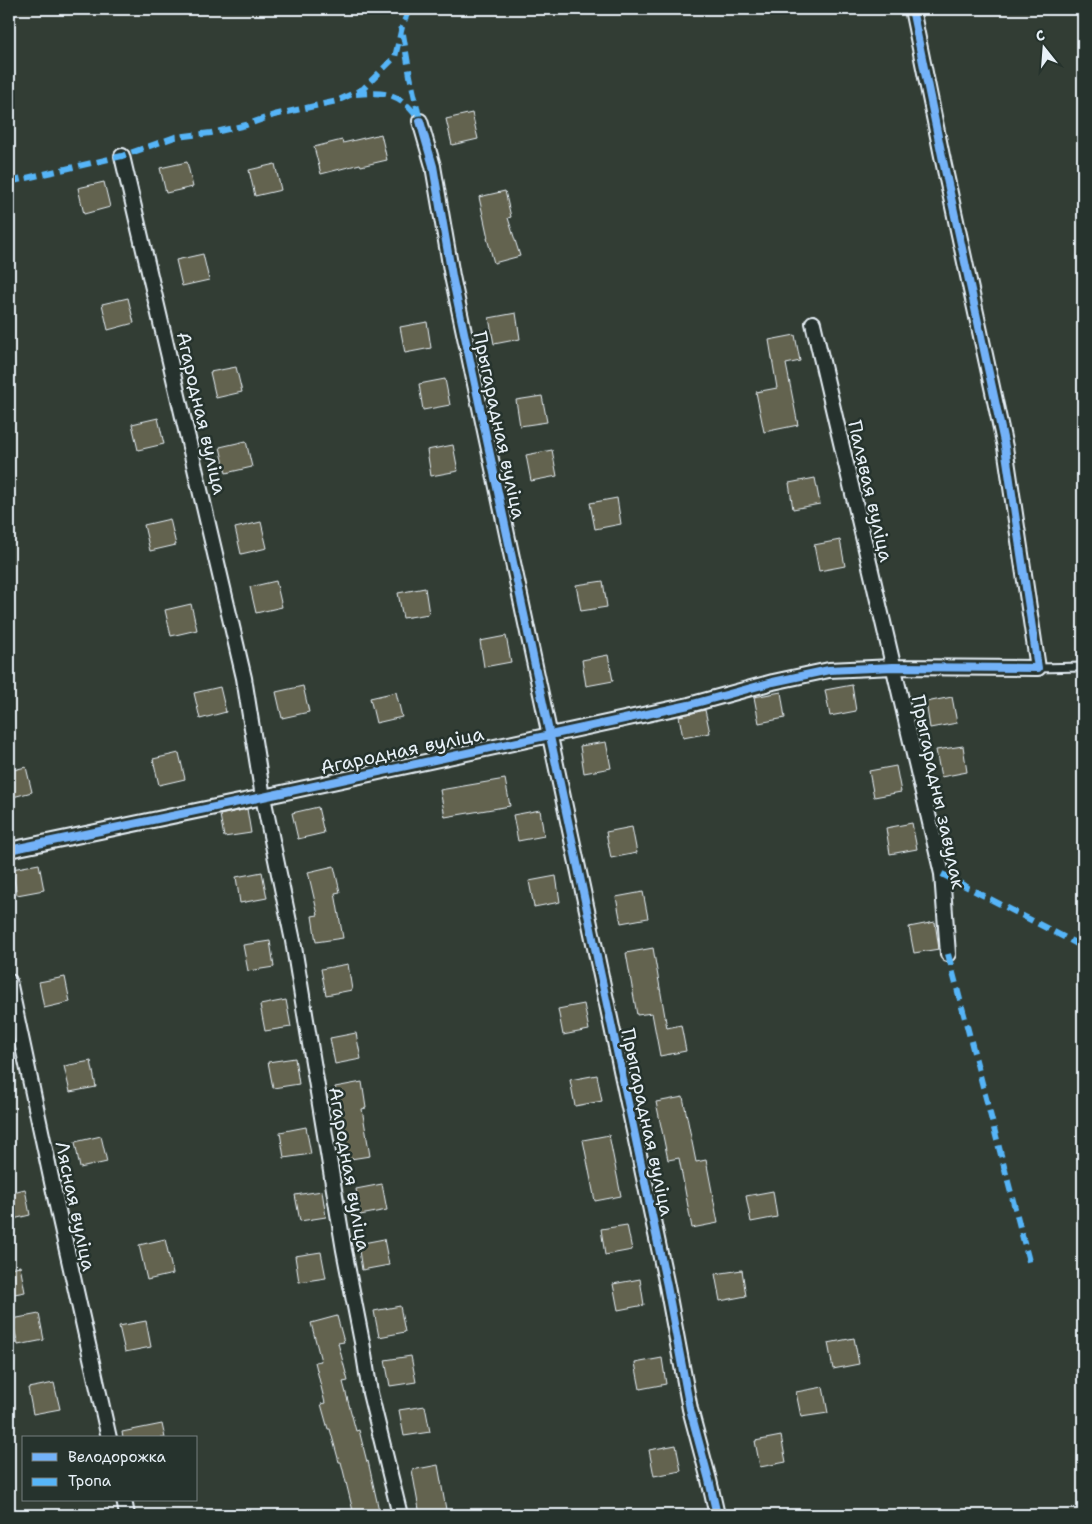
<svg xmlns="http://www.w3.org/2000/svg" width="1092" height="1524" font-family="'Shantell Sans',sans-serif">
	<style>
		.building { fill: #64634f; stroke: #e8f1f8 }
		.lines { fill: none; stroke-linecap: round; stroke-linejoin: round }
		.lane-casing { stroke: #e8f1f8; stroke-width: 11 }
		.street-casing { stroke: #e8f1f8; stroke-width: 18 }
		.lane { stroke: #26332d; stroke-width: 7 }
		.street { stroke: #26332d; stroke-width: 14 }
		.quiet { stroke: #56b5f8; stroke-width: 6; stroke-dasharray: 12 6; stroke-linecap: butt }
		.cycleway-casing { stroke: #26332d; stroke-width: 11 }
		.cycleway { stroke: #73b2f8; stroke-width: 8 }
		.labels { text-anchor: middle; stroke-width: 5; stroke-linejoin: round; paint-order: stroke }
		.street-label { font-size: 19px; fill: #e8f1f8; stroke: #26332d }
	</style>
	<rect width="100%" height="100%" fill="#323d34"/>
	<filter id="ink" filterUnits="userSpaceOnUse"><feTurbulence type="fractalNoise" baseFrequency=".02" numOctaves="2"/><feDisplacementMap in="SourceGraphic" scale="10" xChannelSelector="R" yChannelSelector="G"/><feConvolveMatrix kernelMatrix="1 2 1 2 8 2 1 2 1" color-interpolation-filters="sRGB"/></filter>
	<g filter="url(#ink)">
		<!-- building -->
		<path class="building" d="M472,113L478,139L452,145L446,119Z
			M381,134L387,160L361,166L360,164L321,174L314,147L342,140L343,143Z
			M187,162L193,187L166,193L160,168Z
			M275,164L281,190L255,196L249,170Z
			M104,182L110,207L84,214L78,188Z
			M505,191L511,217L508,218L520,256L494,263L487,238H488L479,197Z
			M203,254L209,280L182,286L176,260Z
			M128,298L134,323L108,330L102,304Z
			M516,313L520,339L494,344L489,318Z
			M427,322L431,348L405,353L400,327Z
			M795,335L800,361L786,364L798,425L764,432L756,392L777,388L769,340Z
			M236,367L242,392L216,398L210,372Z
			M445,379L450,405L423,410L419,384Z
			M542,396L547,422L520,426L516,400Z
			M158,418L164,444L138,450L132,424Z
			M246,441L252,467L226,473L220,447Z
			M453,445L458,471L431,476L427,450Z
			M552,450L557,476L531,481L526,455Z
			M815,478L820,504L793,509L789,483Z
			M617,498L621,524L595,529L590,503Z
			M170,519L176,545L150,551L144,525Z
			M261,522L267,548L241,554L235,528Z
			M840,540L845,566L819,571L814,545Z
			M276,581L282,607L256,613L250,587Z
			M603,581L607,607L581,611L576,585Z
			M425,588L429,614L403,618L398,593Z
			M191,604L197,630L171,636L165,610Z
			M506,636L511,662L484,667L480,641Z
			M608,655L613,681L586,686L582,660Z
			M852,685L856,711L830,716L825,690Z
			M303,686L309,712L282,718L276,692Z
			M220,687L226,712L200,719L194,693Z
			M396,692L402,717L376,723L370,698Z
			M781,692L785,718L759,723L754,697Z
			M952,697L957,723L930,728L926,702Z
			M705,710L710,733L683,738L679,716Z
			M606,742L611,768L584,773L580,746Z
			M963,746L967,772L941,777L936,750Z
			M179,753L185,779L159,785L153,759Z
			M896,766L901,792L874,797L869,771Z
			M26,767L32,792L9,798V771Z
			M505,779L510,806L445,817L440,790Z
			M318,807L324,833L298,839L292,813Z
			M247,809L251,833L224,837L220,815Z
			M540,810L544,836L518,841L513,815Z
			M912,823L917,849L890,854L886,828Z
			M632,827L637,853L611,858L606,832Z
			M39,864L44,890L17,895L12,869Z
			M334,866L340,892L335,893L343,938L316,942L312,916L318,915L308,872Z
			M262,872L267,898L240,903L236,877Z
			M556,876L560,902L534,907L529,881Z
			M643,892L648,918L621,923L616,897Z
			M935,922L939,949L914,953L909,927Z
			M270,941L274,967L248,971L243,945Z
			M653,948L667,1028L681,1025L686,1051L660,1056L652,1013L637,1015L626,953Z
			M348,964L352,990L326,995L321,969Z
			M65,977L70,1002L44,1008L39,982Z
			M286,1000L291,1027L265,1031L260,1005Z
			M584,1004L589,1030L563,1035L558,1009Z
			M356,1033L361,1059L335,1064L330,1038Z
			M295,1058L299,1084L273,1088L268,1062Z
			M91,1061L96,1087L70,1092L64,1066Z
			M597,1075L602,1101L575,1106L570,1080Z
			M362,1082L366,1108L362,1109L370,1156L344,1160L339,1134L344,1133L335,1087Z
			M683,1097L696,1162L706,1160L718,1223L692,1228L679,1158L668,1160L656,1102Z
			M306,1127L311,1154L284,1158L280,1132Z
			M609,1135L621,1196L595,1201L583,1140Z
			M101,1136L107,1162L80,1168L75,1142Z
			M382,1184L387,1210L360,1215L356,1189Z
			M25,1189L30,1215L9,1220V1193Z
			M322,1191L326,1217L300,1221L295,1195Z
			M773,1191L777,1217L751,1222L746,1196Z
			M627,1225L632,1250L605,1255L601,1229Z
			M165,1239L173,1274L147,1280L139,1245Z
			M384,1239L389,1265L362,1270L358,1244Z
			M321,1252L326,1278L299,1282L295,1256Z
			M20,1266L25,1292L9,1295V1268Z
			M742,1270L746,1296L720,1301L715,1274Z
			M640,1279L644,1305L618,1310L613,1284Z
			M400,1306L405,1332L379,1337L374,1311Z
			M39,1314L44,1340L18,1345L12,1319Z
			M337,1316L344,1342L338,1343L348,1381L343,1382L356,1431L359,1430L367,1462L368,1461L380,1515H354L341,1462H339L330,1429H328L321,1404L325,1403L315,1362L321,1361L311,1323Z
			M146,1321L151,1347L125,1352L119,1326Z
			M854,1338L859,1364L833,1369L828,1343Z
			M411,1356L416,1382L390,1386L385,1360Z
			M662,1358L666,1384L640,1389L635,1363Z
			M54,1383L60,1409L33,1414L28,1388Z
			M823,1387L828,1413L801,1417L796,1392Z
			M425,1406L430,1432L404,1436L399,1410Z
			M162,1424L165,1438H123L122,1432Z
			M781,1436L786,1462L760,1467L755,1441Z
			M676,1445L681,1471L654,1476L649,1450Z
			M438,1465L447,1515H420L412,1470Z"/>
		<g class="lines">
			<!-- lane casing -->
			<g class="lane-casing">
				<path id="lane" d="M1038,668L1083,667"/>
			</g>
			<!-- street casing -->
			<g class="street-casing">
				<path id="street" d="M420,121L433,166L452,276L667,1286L690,1409L709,1480L717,1515
					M122,156L244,678L263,797L293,941L344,1250L362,1342L370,1393L400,1515
					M813,323L942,874L948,954
					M9,850L263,797L689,705L773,682L829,670L893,667L1038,668L1005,447L942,156L912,9
					M9,981L59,1215L109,1438
					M124,1500L127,1515"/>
			</g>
			<!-- lane -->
			<use href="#lane" class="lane"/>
			<!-- street -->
			<use href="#street" class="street"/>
			<!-- quiet -->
			<path class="quiet" d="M403,34L410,76L420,121
				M356,94C389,92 398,92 419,119
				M9,182L122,156L175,137L211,133L246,125L274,115L337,101L363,89L395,57L402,27L407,14L413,9
				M942,874L1083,947
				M948,954L1030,1265
				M9,993H11"/>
			<!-- cycleway casing -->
			<g class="cycleway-casing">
				<path id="cycleway" d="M420,121L433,166L452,276L667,1286L690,1409L709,1480L717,1515
					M9,850L263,797L689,705L773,682L829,670L893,667L1038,668L1005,447L942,156L912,9"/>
			</g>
			<!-- cycleway -->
			<use href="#cycleway" class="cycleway"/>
		</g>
	</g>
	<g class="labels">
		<!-- street labels -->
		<g class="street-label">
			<text transform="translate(202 413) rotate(77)" y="7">Агародная вуліца</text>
			<text transform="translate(500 425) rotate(78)" y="7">Прыгарадная вуліца</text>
			<text transform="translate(871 491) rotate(77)" y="7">Палявая вуліца</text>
			<text transform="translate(402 750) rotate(-12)" y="7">Агародная вуліца</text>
			<text transform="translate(939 792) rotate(78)" y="7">Прыгарадны завулак</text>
			<text transform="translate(648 1122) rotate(78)" y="7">Прыгарадная вуліца</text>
			<text transform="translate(350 1169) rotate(80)" y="7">Агародная вуліца</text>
			<text transform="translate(76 1206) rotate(78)" y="7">Лясная вуліца</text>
		</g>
	</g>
	<!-- margin -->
	<rect width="1092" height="1524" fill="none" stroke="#26332d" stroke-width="30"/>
	<rect x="15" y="15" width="1062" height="1494" fill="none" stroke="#e8f1f8" stroke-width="2" filter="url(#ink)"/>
	<!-- legend -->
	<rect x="22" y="1436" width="175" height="65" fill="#26332d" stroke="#747f7e"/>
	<rect x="32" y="1453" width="25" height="8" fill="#73b2f8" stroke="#747f7e"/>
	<text x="68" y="1462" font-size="15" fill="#e8f1f8">Велодорожка</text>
	<rect x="32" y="1478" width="25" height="8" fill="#56b5f8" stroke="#747f7e"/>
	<text x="68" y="1486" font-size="15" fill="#e8f1f8">Тропа</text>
	<!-- north arrow -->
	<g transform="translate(1044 48) rotate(343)" stroke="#26332d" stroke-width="4" paint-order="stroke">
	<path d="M0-4L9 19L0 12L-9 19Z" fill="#e8f1f8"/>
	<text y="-8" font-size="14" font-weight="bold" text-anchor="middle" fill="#e8f1f8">С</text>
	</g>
</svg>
